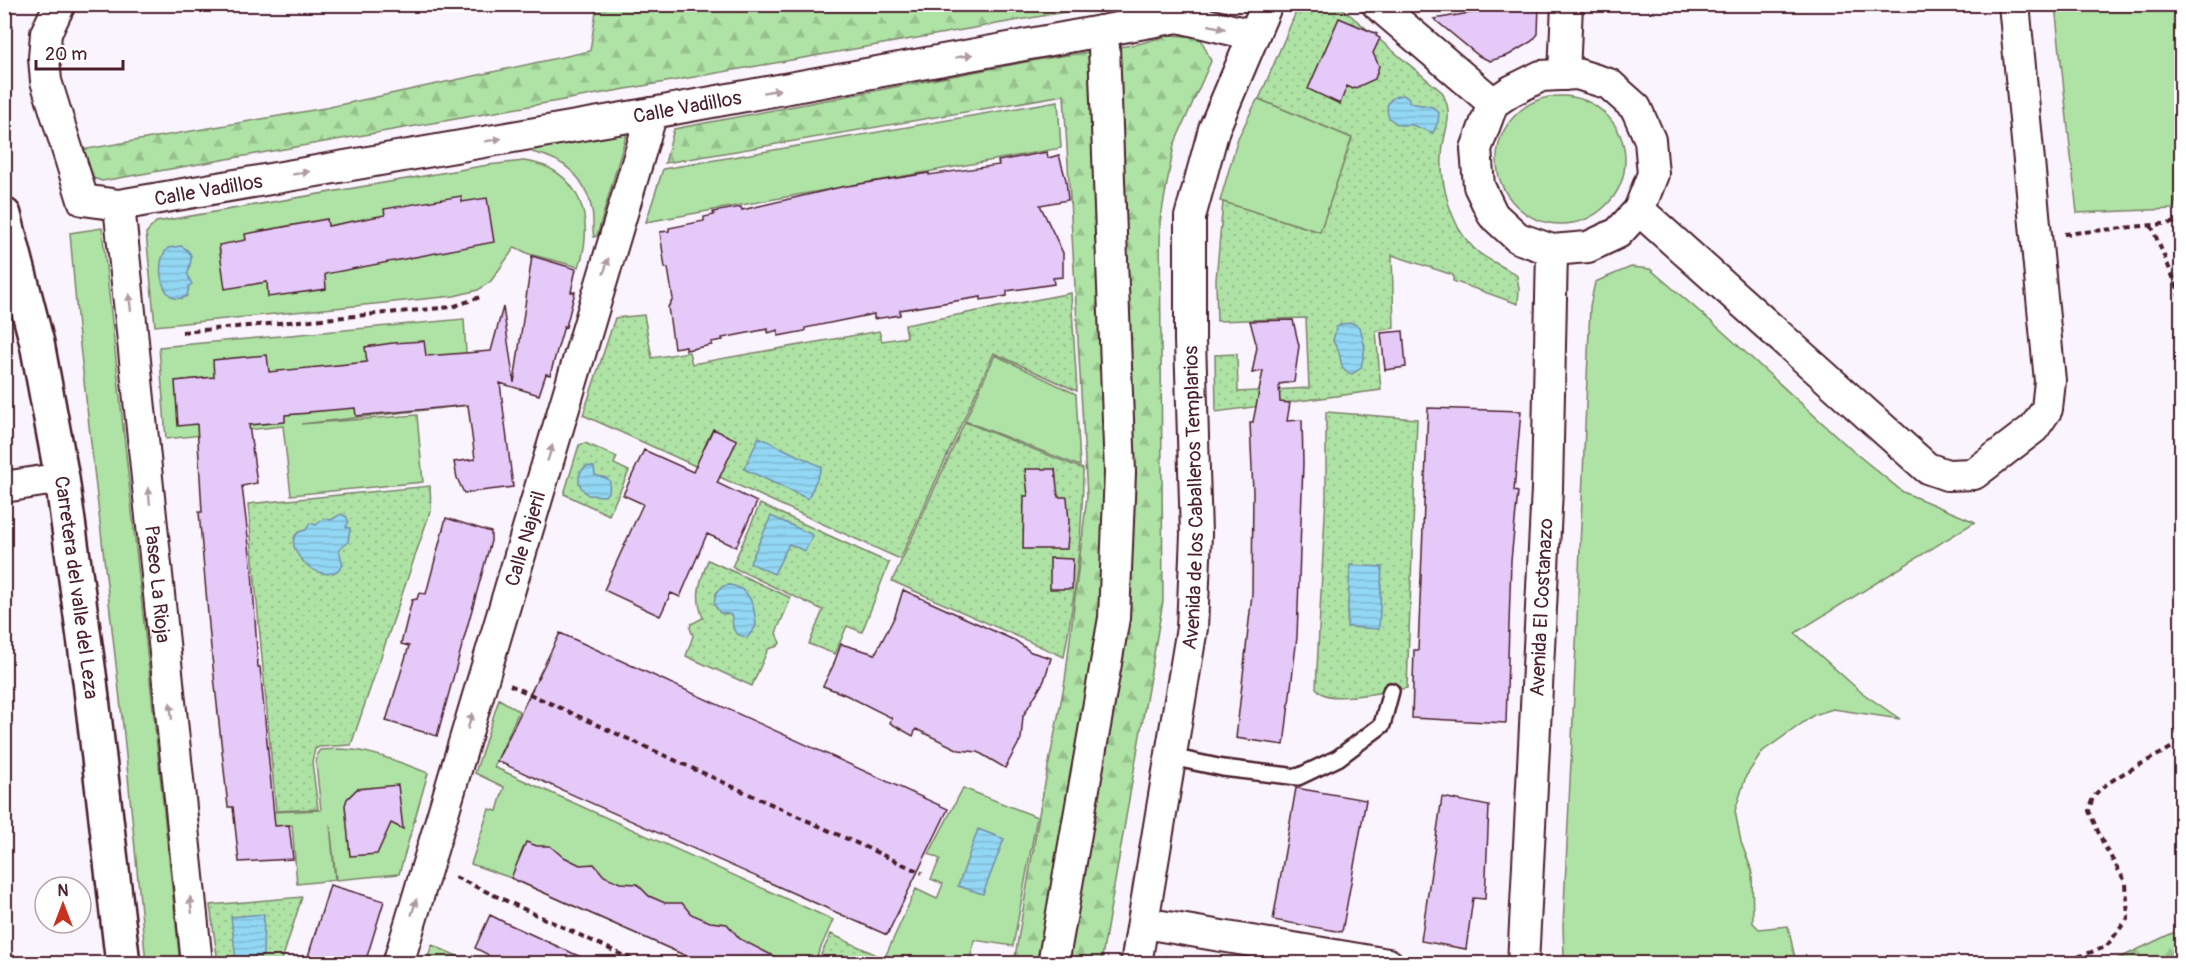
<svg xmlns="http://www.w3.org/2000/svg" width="2186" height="968" font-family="Pangolin,sans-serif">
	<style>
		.green { fill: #aee3a5; stroke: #7c8168; stroke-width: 1.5 }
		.forest { fill: url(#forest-firs); stroke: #7c8168; stroke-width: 1.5 }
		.park { fill: url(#park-dots); stroke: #7c8168; stroke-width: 1.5 }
		.water { fill: url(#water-rules); stroke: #758da4; stroke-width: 1.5 }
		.building { fill: #e5caf9; stroke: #4a1f2b; stroke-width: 1.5 }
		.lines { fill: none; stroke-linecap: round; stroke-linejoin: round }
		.service-casing { stroke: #4a1f2b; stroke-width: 20 }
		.minor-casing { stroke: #4a1f2b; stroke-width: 34 }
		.secondary-casing { stroke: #4a1f2b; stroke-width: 38 }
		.path { stroke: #4a1f2b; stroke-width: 4; stroke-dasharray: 6 4.5; stroke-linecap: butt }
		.service { stroke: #fff; stroke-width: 15 }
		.minor { stroke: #fff; stroke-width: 30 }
		.secondary { stroke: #fff; stroke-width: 33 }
		.oneway { fill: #ae9aa0 }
		.labels { text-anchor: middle; stroke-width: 4.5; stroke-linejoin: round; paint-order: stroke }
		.street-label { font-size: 20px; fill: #4a1f2b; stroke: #fff }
	</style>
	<defs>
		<pattern id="forest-firs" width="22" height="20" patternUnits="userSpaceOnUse" patternTransform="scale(1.5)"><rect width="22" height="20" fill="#aee3a5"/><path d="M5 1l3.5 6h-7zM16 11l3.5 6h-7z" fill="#97c28e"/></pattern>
		<pattern id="park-dots" width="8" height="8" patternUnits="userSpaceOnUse" patternTransform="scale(1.5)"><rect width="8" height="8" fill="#aee3a5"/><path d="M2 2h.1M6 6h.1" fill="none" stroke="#97c28e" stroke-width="1.8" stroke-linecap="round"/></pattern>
		<pattern id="water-rules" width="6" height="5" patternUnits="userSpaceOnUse" patternTransform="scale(1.5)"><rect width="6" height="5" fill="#92d7f4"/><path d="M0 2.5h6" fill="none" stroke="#7fb8d1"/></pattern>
	</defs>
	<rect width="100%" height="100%" fill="#faf4fe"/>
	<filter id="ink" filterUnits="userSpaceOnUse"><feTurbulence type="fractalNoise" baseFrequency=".0167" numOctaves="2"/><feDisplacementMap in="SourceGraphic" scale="12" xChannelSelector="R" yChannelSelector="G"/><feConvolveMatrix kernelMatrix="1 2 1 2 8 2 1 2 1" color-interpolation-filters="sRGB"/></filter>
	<g filter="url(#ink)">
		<!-- green -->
		<path class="green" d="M2055,5H2181L2182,179L2173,209L2077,213Z
			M1497 160a64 64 0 1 1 128 0a64 64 0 1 1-128 0Z
			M1259,99L1352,138L1320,232L1220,201L1238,138L1257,100Z
			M1058,101L1061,148L646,222L663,169Z
			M628,129L597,236L594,237C592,229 594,219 592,210C586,177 564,159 532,152L531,149Z
			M524,161C579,168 596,218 579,267L529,254L515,247L491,281L478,290L454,296L155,326L146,233L156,222L488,165Z
			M102,228L180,963H146L124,735L78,328L70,233Z
			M1631,267L1650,269L1721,330L1854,452L1903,492L1975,522L1795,633L1861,692L1900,719L1833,709L1814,715L1763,751L1746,776L1735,811L1741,842L1752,871L1753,923L1759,929L1788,926L1796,963L1572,964L1564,957L1563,926L1572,741L1590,306L1595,282Z
			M464,319L469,405L301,424L417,415L423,482L291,495L283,426L166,439L159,347Z
			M995,355L1076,394L1080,466L965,421Z
			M499,699L519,711L494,767L833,920L814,963H702L511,878L471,864L489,809L497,811L504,787L475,773Z
			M338,749C368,749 400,762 428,773L399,874L336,880L330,824L335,880L297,884L292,825L272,826L271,812L321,810L316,764L317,754L320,750Z
			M963,788L1037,817L1013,946L974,940L970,963H899L885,957L916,889L937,899L943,884L931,879L940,859L929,854Z
			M432,945L473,963H426Z
			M1165,956L1208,963H1164Z"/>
		<!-- forest -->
		<path class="forest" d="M597,5H1105L102,181L81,174L75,151L325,108L590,51Z
			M1170,35L1200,37L1211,61L1174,145L1160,222L1163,601L1101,963H1014L1040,809L1065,681L1087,496L1064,95L665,163L674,129L1042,59L1138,44Z
			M2181,929V963H2109Z"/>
		<!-- park -->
		<path class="park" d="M1299,5H1338L1442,92C1453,113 1447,123 1443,145C1438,180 1450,228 1478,252C1490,262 1505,266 1517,276L1519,289L1518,304L1453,281V275L1392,255L1394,328L1376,331L1381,390L1216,412L1215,355L1237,354L1238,392L1309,388L1306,318L1217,321L1216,280L1223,202L1320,232L1352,138L1259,99Z
			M1071,293L1077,391L994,353L900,559L583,415L615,318L644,315L652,358L689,352L692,364L879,331L882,341L907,337L905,325Z
			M1326,412L1417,419L1407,688C1391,691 1336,702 1323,694C1320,692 1318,690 1316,688L1326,496Z
			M965,422L1083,469C1083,532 1075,596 1064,657L892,581Z
			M585,443L617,457L614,464L629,471L609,515L564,494L579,445Z
			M430,486L431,509L351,745L319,747L315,749L312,762L318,809L276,811L248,504Z
			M760,504L889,563L862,632L847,626L835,654L809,644L823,610L732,567Z
			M708,560L791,598L776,633L780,643L778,646L768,649L752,686L686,656L693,636L690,628L691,624L703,618C694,594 700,583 708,560Z
			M302,897L281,963H218L210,905Z
			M831,934L894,963H817Z"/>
		<!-- water -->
		<path class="water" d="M1403,95L1408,97L1410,103L1433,107L1439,113L1438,122L1433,133L1412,125H1399L1389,118C1384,105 1389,96 1403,95Z
			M181,246C198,255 189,262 188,274C188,277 191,282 192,284L189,286L187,296C163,310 152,263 168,248Z
			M1352,323L1360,327L1365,348L1361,368L1352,374C1338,371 1343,361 1338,350C1337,347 1334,344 1333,341L1336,328L1341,324Z
			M759,437L822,467L808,499L744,469Z
			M587,466L594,467L595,475L606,478L610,481L609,491L605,496L588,495C578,487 574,474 587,466Z
			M341,514L347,517L348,523L346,527L350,528L348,542L339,550L343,565C321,596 270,535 306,530L310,523L316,525L324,518L331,520Z
			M771,516L813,535L805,551L789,544L774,574L750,563Z
			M1350,565L1382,567L1379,629L1347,627Z
			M730,585C751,588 755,608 756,626L748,637C734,636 731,629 733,617L729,614L720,613L714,604L716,593L723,586Z
			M978,829L1004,839L983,894L958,886Z
			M264,914L263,956L236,960L231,917Z"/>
		<!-- building -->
		<path class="building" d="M1474,4H1539L1538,34L1532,41L1509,55L1490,61L1479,56L1434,19L1482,11Z
			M1339,18L1377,34L1376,36L1380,38L1373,53L1379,66L1375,79L1353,89L1347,86L1340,104L1308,89Z
			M1047,152L1048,158L1059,155L1066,180L1068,200L1040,205L1063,253V277L1053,278L1054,284L1007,291V296L981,300V297L900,310V315L874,319V314L805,328V331L778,336V330L768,333V329L722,338L723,340L711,342L712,345L686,350V346L674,348L668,307L673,299L668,268H665L660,232L669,231V228L704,221V217L714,215L713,212L741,207L742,210L841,187L929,173V175L999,165L998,161Z
			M461,196L462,202L487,198L494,242L325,274L326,289L268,297L267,282L225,289L219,245L246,240L245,234L327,219L328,226L385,215L384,209Z
			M532,256L576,269L571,292H575L566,327L564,326L550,375L546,374L539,395L500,383L513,487L464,493L457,478L454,462L475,459L468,405L356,416L355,408L309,412V413L285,415V422L249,425L257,483L242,486L252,571L258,667H260L275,826L289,825L293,859L239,862L233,807H228L211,648L199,512H202L197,424L178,426L175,381L214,377L213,360L267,355L269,372L367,362L365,347L393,343L424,341L426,356L491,351L503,307L514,383Z
			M1293,320L1299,346L1294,382L1279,384L1280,402L1290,403L1287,421L1302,420L1303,463L1297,637L1284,745L1236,738L1252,594L1253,492L1250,422H1253L1263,371L1252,373L1257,347L1250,321Z
			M1403,331L1406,367L1385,370L1381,333Z
			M1428,408L1521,411L1514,491L1518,492L1511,560L1506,723L1412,718L1414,650H1418Z
			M713,429L737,440L717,483L757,502L736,547L707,534L680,597L671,593L660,616L604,590L643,504L623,495L644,450L693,472Z
			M1025,469H1055L1058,497H1067L1069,522L1067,549H1023L1024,496H1028Z
			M446,518L491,532V541L437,736L386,721L409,646L401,644L412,600L417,599L419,593L426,594Z
			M1050,558L1073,559L1072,589H1050Z
			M903,590L1016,641L1031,652L1051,658L1044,681L1023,716L1021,739L1005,768L978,752L959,750L916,729L913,736L890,723L892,718L846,695L823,686L833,666L841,644L875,654L895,616Z
			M560,633L948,809L887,935L497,761Z
			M398,785L403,829L391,823L377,854L350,856L345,805L347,799L357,789Z
			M1296,788L1366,800L1342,932L1273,920Z
			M1442,797L1489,806L1485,899L1473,898L1466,949L1421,941Z
			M526,842L537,846H550L562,856L580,865L594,864L604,876L620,883L637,884L649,896L665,903H682L691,914L710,922L727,924L740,939L787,963H702L511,878Z
			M330,885L384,901L365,963H306Z
			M490,915L504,922L594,963L494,962L487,954L475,948Z"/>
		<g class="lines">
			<!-- service casing -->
			<g class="service-casing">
				<path id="service" d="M1171,757L1223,768L1298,777L1338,758L1382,725L1391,691"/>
			</g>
			<!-- minor casing -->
			<g class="minor-casing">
				<g id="minor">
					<path id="s1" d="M60,4L46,33L44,58L46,81L83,200L119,205L652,113L1178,17L1253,35"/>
					<path d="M1377,4L1493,103"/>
					<path d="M1577,74L1609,84L1636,108L1650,140L1653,174L1639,210L1618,233L1588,247L1552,250L1518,238L1493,215L1479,186L1476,149L1493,103L1511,91L1541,76Z"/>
					<path d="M1564,75L1567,4"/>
					<path id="s2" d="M119,205L197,964"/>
					<path d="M1639,210L1927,468L1947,475L1974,474L2034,428L2047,409L2050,381L2014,4"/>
					<path d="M4,487L62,478"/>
					<path d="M1144,923L1388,964"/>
					<path id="s3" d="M398,964L652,113"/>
					<path d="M1053,964L1114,618L1120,473L1104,47L1101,31"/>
					<path id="s4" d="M1136,964L1192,628L1196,534L1190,340V217L1214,129L1267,4"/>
					<path id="s5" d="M1523,964L1547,489L1552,250"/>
				</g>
			</g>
			<!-- secondary casing -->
			<g class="secondary-casing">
				<g id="secondary">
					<path id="s6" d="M4,215L37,343L62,478L90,681L123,964"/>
				</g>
			</g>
			<!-- path -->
			<path class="path" d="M2151,225L2178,289L2182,309
				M2064,234L2182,222
				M182,332L452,307L483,296
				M2182,646V656
				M510,685L922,873
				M455,877L642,964
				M2058,964L2106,947L2128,918L2126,883L2104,845L2089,811C2090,807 2091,802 2093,798C2103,779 2161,756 2182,741"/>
			<!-- service -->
			<use href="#service" class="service"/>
			<!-- minor -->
			<use href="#minor" class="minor"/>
			<!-- secondary -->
			<use href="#secondary" class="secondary"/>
		</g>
		<!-- one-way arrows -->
		<defs><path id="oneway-solid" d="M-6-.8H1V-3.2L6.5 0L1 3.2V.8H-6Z" transform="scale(1.5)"/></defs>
		<g class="oneway">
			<use href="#oneway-solid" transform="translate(1217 27) rotate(13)"/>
			<use href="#oneway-solid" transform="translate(964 56) rotate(-10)"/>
			<use href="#oneway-solid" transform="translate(772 91) rotate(-10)"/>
			<use href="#oneway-solid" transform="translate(493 140) rotate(-10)"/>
			<use href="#oneway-solid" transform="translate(301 173) rotate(-10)"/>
			<use href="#oneway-solid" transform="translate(606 266) rotate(-73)"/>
			<use href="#oneway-solid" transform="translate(130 302) rotate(-96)"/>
			<use href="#oneway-solid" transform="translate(550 453) rotate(-73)"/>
			<use href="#oneway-solid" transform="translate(149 496) rotate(-96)"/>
			<use href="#oneway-solid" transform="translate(171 711) rotate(-96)"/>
			<use href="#oneway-solid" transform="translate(470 721) rotate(-73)"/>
			<use href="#oneway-solid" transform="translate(191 905) rotate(-96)"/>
			<use href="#oneway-solid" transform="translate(414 907) rotate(-73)"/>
		</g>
	</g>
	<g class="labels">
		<!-- street labels -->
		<g class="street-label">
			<text dy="7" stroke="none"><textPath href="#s1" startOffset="818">Calle Vadillos</textPath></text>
			<text dy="7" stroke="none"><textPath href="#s1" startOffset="332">Calle Vadillos</textPath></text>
			<text dy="7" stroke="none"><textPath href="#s4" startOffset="471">Avenida de los Caballeros Templarios</textPath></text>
			<text dy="7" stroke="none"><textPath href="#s3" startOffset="444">Calle Najeril</textPath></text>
			<text dy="7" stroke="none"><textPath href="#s2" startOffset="381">Paseo La Rioja</textPath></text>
			<text dy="7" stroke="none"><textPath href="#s6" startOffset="380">Carretera del valle del Leza</textPath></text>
			<text dy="7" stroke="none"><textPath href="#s5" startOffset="357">Avenida El Costanazo</textPath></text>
		</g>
	</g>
	<!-- margin -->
	<rect width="2186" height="968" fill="none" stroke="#fff" stroke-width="24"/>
	<rect x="12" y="12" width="2162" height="944" fill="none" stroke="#4a1f2b" stroke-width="2" filter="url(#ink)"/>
	<!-- north arrow -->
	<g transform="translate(63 905)"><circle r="28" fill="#ffffff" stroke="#b7a5aa" stroke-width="1.5"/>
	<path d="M0-4.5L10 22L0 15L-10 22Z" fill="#c8321e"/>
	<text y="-9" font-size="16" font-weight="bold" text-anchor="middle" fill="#4a1f2b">N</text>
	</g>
	<!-- scale -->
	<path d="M36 60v9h87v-9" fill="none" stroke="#4a1f2b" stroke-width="3"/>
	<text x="45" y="60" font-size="18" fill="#4a1f2b" stroke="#ffffff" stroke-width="4.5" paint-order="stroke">20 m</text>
</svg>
